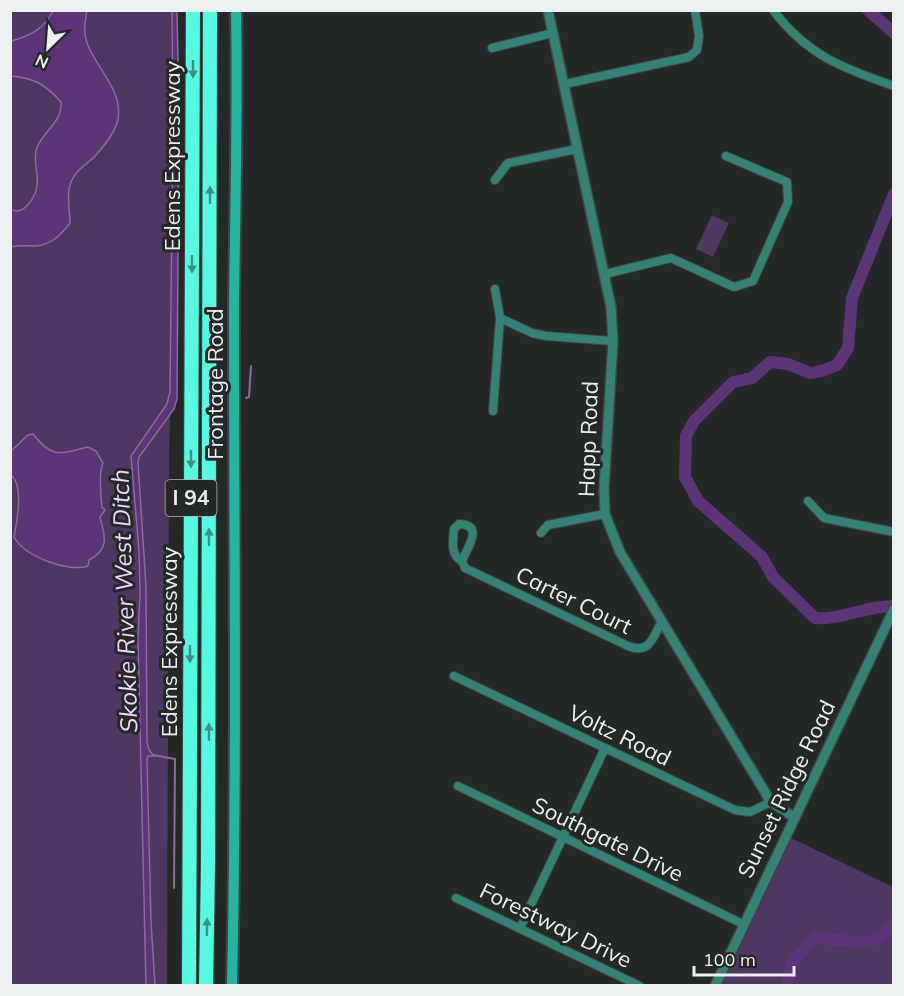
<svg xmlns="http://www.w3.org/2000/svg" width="904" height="996" font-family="Mulish,sans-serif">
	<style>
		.green { fill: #4e3760 }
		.water { fill: #5c3478; stroke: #886c9c; stroke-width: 1.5 }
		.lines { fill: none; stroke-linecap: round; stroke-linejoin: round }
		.stream { stroke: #886c9c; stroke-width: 2 }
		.river { stroke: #5c3478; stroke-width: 12 }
		.minor-casing { stroke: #404543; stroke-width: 10 }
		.tertiary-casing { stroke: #404543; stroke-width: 12 }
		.secondary-casing { stroke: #404543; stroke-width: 14 }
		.motorway-casing { stroke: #404543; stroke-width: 16 }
		.minor { stroke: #348274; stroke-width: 8 }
		.tertiary { stroke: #348274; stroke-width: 9 }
		.secondary { stroke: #22b5a0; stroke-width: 10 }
		.motorway { stroke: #55fbe0; stroke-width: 14 }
		.oneway { fill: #3c9284 }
		.labels { text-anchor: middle; stroke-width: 6; stroke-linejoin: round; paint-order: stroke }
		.shield { fill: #242927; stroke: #b1b4b4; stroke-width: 1.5 }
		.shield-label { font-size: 21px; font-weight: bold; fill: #edf0f0 }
		.street-label { font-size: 22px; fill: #edf0f0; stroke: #242927 }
		.water-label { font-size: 24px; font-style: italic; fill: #ecd7ff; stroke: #242927 }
	</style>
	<rect width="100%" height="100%" fill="#242927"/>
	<!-- green -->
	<path class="green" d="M10,11H174V350L170,414L169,462L167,985H11Z
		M712,215L729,223L713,257L696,249Z
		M791,838L893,887V985L720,986Z"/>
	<!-- water -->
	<path class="water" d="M53,11H87C85,21 83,32 87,43C96,68 123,90 118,119C116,131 104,146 96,155C88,164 76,169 71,182C66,194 70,210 70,223C60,236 51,245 35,246C26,246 19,245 11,247V209C23,217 36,197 37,185C39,172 32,160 37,147C44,131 63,121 61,102C45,84 34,78 11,76V41C30,36 44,29 53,11Z
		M172,11H177L179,110L177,399L174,409L139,457L138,463L146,586L147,742L149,750L154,756H148L147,760L151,921L155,985L146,986L138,640L140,593L139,551L131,456L167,404L170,392L173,123Z
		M33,434C53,460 61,453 88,447L96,451L103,463C98,473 101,496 102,507L105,510L100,517C105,536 110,549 89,560L88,566C68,573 24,556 14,537C17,521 24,485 11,475V451L28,435Z"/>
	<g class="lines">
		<!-- stream -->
		<path class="stream" d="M246,398L249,397L251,366
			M153,755L175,759L174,888"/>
		<!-- river -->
		<path class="river" d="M868,10L894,33
			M894,194L852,298L848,348L837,365L822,371L810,373L788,364L770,362L752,378L733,382L694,421L686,436L685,477L698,501L762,557L773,577L815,618C842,620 866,606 894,606
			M787,986L792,964L815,938L864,942L881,938L894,923"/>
		<!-- minor casing -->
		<g class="minor-casing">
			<path id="minor" d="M773,10C807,55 842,68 894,86
				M492,48L553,33
				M565,84L689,57L697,50L699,36L695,10
				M495,180L508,163L577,149
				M605,274L671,258L734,287L753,281L788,202L787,182L726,156
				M500,318L532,333L546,336L613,341
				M493,411L500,318L495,289
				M808,501L824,518L894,532
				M541,533L548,525L605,514
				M462,561C467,548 485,525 459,524L454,529C453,541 450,555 462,561L465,568L628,646C650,655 653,637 662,621
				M454,676L735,810L750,812L771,802
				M458,786L743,924
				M456,898L640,986
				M520,928L605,748"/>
		</g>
		<!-- tertiary casing -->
		<g class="tertiary-casing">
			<path id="tertiary" d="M548,10L611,307L613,341L604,488L605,514L620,552L771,802L795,818
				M715,986L894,609"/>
		</g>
		<!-- secondary casing -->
		<g class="secondary-casing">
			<path id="secondary" d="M232,986C237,760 234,535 234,309C235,210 238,110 236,10"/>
		</g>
		<!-- motorway casing -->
		<g class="motorway-casing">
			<path id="motorway" d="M189,986L193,10
				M206,986L208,866L210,10"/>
		</g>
		<!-- minor -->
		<use href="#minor" class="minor"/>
		<!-- tertiary -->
		<use href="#tertiary" class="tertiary"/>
		<!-- secondary -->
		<use href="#secondary" class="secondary"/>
		<!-- motorway -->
		<use href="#motorway" class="motorway"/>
	</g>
	<!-- one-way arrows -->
	<defs><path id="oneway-solid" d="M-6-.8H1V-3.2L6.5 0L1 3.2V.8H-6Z" transform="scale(1.5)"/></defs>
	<g class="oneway">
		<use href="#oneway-solid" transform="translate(193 69) rotate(90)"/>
		<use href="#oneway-solid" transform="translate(210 195) rotate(-90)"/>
		<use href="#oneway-solid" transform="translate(192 264) rotate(90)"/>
		<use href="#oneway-solid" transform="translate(191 459) rotate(90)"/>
		<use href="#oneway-solid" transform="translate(209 537) rotate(-90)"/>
		<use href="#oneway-solid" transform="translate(190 654) rotate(90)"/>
		<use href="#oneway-solid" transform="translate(209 732) rotate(-90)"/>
		<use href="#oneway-solid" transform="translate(207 927) rotate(-89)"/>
	</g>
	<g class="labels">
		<!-- shield labels -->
		<rect class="shield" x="165.5" y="480" width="51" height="36" rx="4.5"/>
		<g class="shield-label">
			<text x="191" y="505">I 94</text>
		</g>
		<!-- street labels -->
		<g class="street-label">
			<text transform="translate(172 156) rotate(-90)" y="8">Edens Expressway</text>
			<text transform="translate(215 384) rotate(-90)" y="8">Frontage Road</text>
			<text transform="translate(588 439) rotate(-88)" y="8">Happ Road</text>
			<text transform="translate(574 600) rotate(26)" y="8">Carter Court</text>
			<text transform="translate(169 642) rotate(-90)" y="8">Edens Expressway</text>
			<text transform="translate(620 735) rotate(26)" y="8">Voltz Road</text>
			<text transform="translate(786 789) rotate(-64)" y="8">Sunset Ridge Road</text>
			<text transform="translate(608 839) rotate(26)" y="8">Southgate Drive</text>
			<text transform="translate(556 925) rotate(26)" y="8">Forestway Drive</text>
		</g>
		<!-- water labels -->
		<g class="water-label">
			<text transform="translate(125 601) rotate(-92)" y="8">Skokie River West Ditch</text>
		</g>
	</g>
	<!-- border -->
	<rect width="904" height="996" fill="none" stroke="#edf0f0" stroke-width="24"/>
	<!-- north arrow -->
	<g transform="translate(48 48) rotate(205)" stroke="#242927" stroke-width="4.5" paint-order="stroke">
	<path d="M0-4.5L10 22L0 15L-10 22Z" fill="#edf0f0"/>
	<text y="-9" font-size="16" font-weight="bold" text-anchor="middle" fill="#edf0f0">N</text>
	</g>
	<!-- scale -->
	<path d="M694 966v9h100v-9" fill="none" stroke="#edf0f0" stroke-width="3"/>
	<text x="703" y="966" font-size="18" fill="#edf0f0" stroke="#242927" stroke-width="4.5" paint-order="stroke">100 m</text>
</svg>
